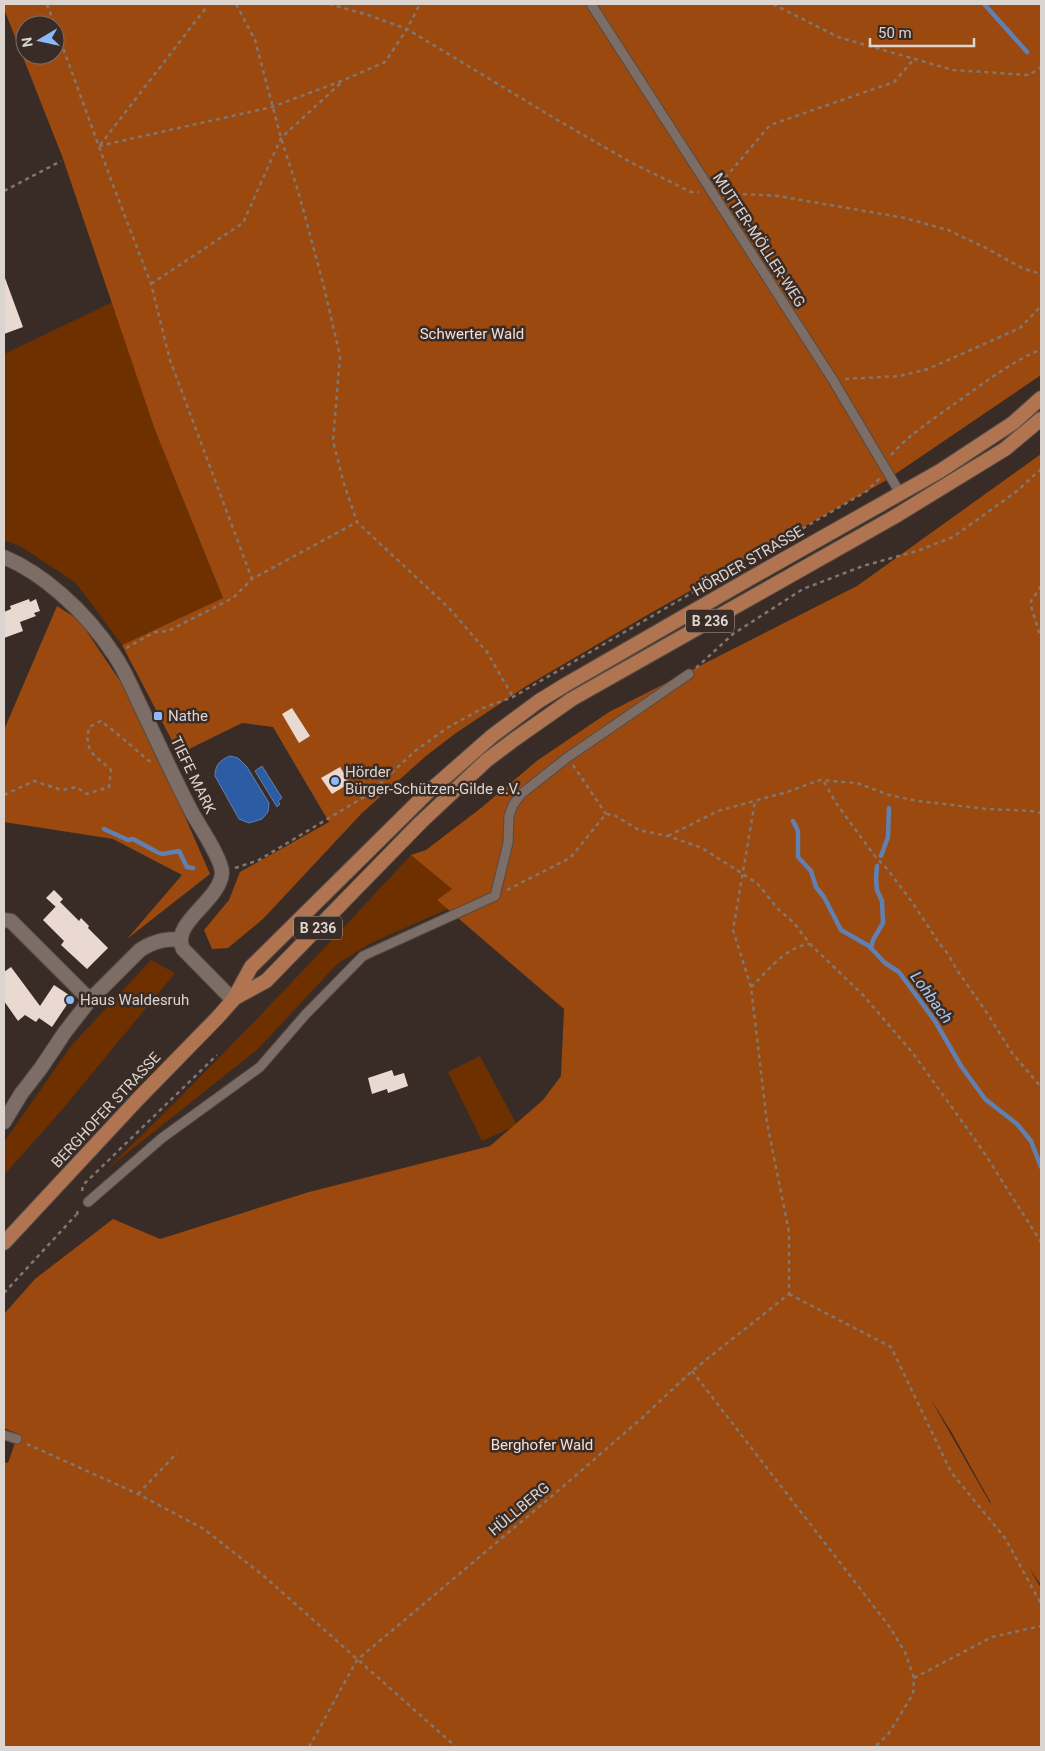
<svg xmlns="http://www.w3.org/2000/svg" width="1045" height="1751" font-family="Roboto,sans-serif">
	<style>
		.green { fill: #6f3000 }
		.forest { fill: #9b490e; fill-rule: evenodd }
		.water { fill: #2b5ca4; stroke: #6080b1 }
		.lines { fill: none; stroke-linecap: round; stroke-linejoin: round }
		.stream { stroke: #6080b1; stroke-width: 4.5 }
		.building { fill: #e9d9d0 }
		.service-casing { stroke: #554a44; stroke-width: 11 }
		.minor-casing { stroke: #554a44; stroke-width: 16 }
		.primary-casing { stroke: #554a44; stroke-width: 16 }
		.path { stroke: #817670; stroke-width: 2.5; stroke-dasharray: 4 4; stroke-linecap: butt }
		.service { stroke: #7c6e66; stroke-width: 9 }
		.minor { stroke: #7c6e66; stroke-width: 14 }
		.primary { stroke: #b07451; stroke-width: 14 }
		.poi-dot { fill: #8cb9fc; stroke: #392c26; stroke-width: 2 }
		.labels { text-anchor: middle; stroke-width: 5; stroke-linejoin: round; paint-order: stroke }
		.shield { fill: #392c26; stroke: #aba29c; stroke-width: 1 }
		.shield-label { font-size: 14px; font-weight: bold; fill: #dcd4cf }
		.street-label { font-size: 15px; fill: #dcd4cf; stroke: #392c26 }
		.park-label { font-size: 15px; fill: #f7dfd2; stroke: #392c26 }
		.poi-label { font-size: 15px; fill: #dcd4cf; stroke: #392c26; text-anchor: start }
		.water-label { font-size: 16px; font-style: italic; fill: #acc7ee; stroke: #392c26 }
	</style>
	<rect width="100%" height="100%" fill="#392c26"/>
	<!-- green -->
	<path class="green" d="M113,302L155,430L223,598L122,645L76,583L20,546L4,540V354Z
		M411,855L452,889L437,900L448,909L371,943L337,964L259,1048L107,1169C212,1068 312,962 411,855Z
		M151,960L175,973L61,1111L4,1175V1142L71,1046Z
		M480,1056L517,1125L482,1141L448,1072Z"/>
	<!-- forest -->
	<path class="forest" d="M4,4H1041V375L885,481L649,614L528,685L456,733L426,756L362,813L263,919L228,948L212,949L204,930L229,900L240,872L329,822L273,727L242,723L179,754L122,645L223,598L155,430L62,156L4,9ZM25,25H55V55H25Z
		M1041,454V1585L1029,1568L1041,1588V1747H4V1462L8,1463L18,1434L4,1428V1314L35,1279L113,1219L160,1239L309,1192L490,1146L543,1100L561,1076L564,1009L437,900L452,889L411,855L426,850L481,808L538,760L609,712L857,586ZM930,1398L952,1433L991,1503H990Z
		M57,606L79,620L124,687L165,771L210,874L127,939L182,875L113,839L4,822V730Z"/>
	<!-- water -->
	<path class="water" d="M230,756L238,758L247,767L269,803L268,812L262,819L249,823L239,819L215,776C215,765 220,760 230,756Z
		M262,766L282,798L278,801L280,804L277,807L255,771Z"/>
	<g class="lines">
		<!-- stream -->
		<path class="stream" d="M984,4L1027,52
			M793,821L798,831V857L811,871L816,887L824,897L841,930L869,946L885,963L899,972L935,1021L961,1066L985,1099L1017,1124L1031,1141L1041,1167
			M104,829L128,840L133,839L157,852L162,854L179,851L187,867L193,868
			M881,856L888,837L889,808
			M871,948L873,940L883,923L882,901L877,890L876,879L877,866"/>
	</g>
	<!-- building -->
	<path class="building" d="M4,278H5L23,327L4,334Z
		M29,599L30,602L36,599L40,611L34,613L36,616L20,622L23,631L4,638V612L11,609L10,606Z
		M292,708L310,736L299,743L282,714Z
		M340,767L350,783L332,794L321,778Z
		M54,890L63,899L60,902L79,921L81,918L89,926L88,928L108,948L87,969L61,945L64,941L43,920L60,902L56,907L46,898Z
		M11,967L40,1006L54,985L72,997L52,1027L39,1018L36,1022L25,1015L18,1021L4,1001V972Z
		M392,1070L394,1076L404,1073L408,1086L388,1093L387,1089L372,1094L368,1078Z"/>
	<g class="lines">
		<!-- service casing -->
		<g class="service-casing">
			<path id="service" d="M591,4L833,380L900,493
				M88,1202L162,1138L260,1067L306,1014L363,956L495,896L508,843L509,816L513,805L521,794L568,757L689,674
				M4,1435L17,1439"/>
		</g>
		<!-- minor casing -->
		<g class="minor-casing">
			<path id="minor" d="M4,557C25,566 44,579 61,594C82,612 100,633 115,656C125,671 132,688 139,703C156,738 172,774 190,809C197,823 222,858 222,873C220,901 170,923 183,949L233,1000
				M4,920L11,921L90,1000
				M4,1122L21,1094L41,1068L65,1032L90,1000L140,950C154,941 165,939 181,939"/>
		</g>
		<!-- primary casing -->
		<g class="primary-casing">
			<path id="primary" d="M233,999L266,981L420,823L487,760L515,739L572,699L894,517L1005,449L1041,419
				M4,1243L138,1099L218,1017L233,1000L251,967L426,794L492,736L539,701L565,685L749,579L940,471L1013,423L1041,398"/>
		</g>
		<!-- path -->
		<path class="path" d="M47,4L113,185L151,284L170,360L252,579
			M236,4L255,40L281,138L299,194L323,283L340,356L333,441L344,484L357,522L449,608L487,652L513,697
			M329,4L368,15L407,29L559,121L632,163L691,192H699
			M773,4L838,37L953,70L1029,75L1041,67
			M100,145L205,9L207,4
			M99,146L272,107L344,80L385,62L407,29L420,4
			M720,184L770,125L894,82L914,59
			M4,191L61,161
			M727,193L778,196L905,218L948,230L986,248L1022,268L1041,274
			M151,284L243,223L281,138L343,81
			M845,379L900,376L928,369L1020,328L1041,306
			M891,455C911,433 936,417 960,400C986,381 1012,362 1041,349
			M1041,586L1030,603L1041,638
			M126,648L155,632L168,631L233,598L252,579L357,522
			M696,668L733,634L803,589L863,566L917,551L953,537L1017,491L1041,469
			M573,765L606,814
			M824,782L836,803L874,855L888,870L912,902L939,943L948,954L957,970L989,1016L1012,1053L1041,1087
			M4,795L34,781L62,790L76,787L87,794L109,787L111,770C94,754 84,753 89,727L101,721L120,736L149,761L153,760
			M668,836L718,811L787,792L820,780L857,783L889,795L918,801L987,809L1031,811L1041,813
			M235,868L259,860L369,794L415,751L447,728L483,708L513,697L867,491L880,478
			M507,890L570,858L606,814L614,815L639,830L668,836L702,848L757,883L778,909L794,923L810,944L863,995L912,1052L981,1148L1041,1242
			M751,987C767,972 786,946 810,944
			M82,1191L83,1185L217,1055
			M77,1215L78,1207
			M4,1293L76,1215
			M789,1294L891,1347L951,1472L1005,1538L1041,1604
			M692,1371L889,1626L905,1652L914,1678L913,1694L889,1733L875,1747
			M27,1444L138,1494L204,1529L265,1577L456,1747
			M138,1494L177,1453
			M914,1678L992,1637L1041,1626
			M309,1747L357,1660L559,1490L642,1418L692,1371L789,1294V1232L767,1123L751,987L733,930L755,801"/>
		<!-- service -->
		<use href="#service" class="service"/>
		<!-- minor -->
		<use href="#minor" class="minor"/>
		<!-- primary -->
		<use href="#primary" class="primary"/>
	</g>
	<!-- markers -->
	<g class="poi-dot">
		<rect x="153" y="711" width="10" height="10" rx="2.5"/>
		<circle cx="335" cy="781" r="5"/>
		<circle cx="70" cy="1000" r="5"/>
	</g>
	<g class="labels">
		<!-- shield labels -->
		<g class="shield">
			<rect x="686" y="609.5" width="48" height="23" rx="4"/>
			<rect x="294" y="916.5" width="48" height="23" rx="4"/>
		</g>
		<g class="shield-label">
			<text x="710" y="626">B 236</text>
			<text x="318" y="933">B 236</text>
		</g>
		<!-- street labels -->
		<g class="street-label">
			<text transform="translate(759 240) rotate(57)" y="5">MUTTER-MÖLLER-WEG</text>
			<text transform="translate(748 561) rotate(-30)" y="5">HÖRDER STRASSE</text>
			<text transform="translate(193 775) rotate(64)" y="5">TIEFE MARK</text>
			<text transform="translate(106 1110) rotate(-47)" y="5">BERGHOFER STRASSE</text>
			<text transform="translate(519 1509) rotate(-40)" y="5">HÜLLBERG</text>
		</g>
		<!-- park labels -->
		<g class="park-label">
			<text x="472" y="339">Schwerter Wald</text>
			<text x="542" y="1450">Berghofer Wald</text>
		</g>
		<!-- poi labels -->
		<g class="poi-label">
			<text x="168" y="721">Nathe</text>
			<text x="345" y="777">Hörder<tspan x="345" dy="17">Bürger-Schützen-Gilde e.V.</tspan></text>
			<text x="80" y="1005">Haus Waldesruh</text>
		</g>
		<!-- water labels -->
		<g class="water-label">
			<text transform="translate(932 997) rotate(54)" y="6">Lohbach</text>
		</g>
	</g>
	<!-- border -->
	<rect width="1045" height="1751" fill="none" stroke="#dcd4cf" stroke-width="10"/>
	<!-- north arrow -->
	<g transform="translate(40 40) rotate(261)"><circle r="24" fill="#392c26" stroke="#7a6f6a"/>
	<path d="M0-4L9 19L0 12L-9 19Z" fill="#8cb9fc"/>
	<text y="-8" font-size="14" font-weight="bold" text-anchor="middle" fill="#dcd4cf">N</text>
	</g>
	<!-- scale -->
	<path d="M870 38v8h104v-8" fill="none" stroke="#dcd4cf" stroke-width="2.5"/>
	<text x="878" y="38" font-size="15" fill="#dcd4cf" stroke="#392c26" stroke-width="4" paint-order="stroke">50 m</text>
</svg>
